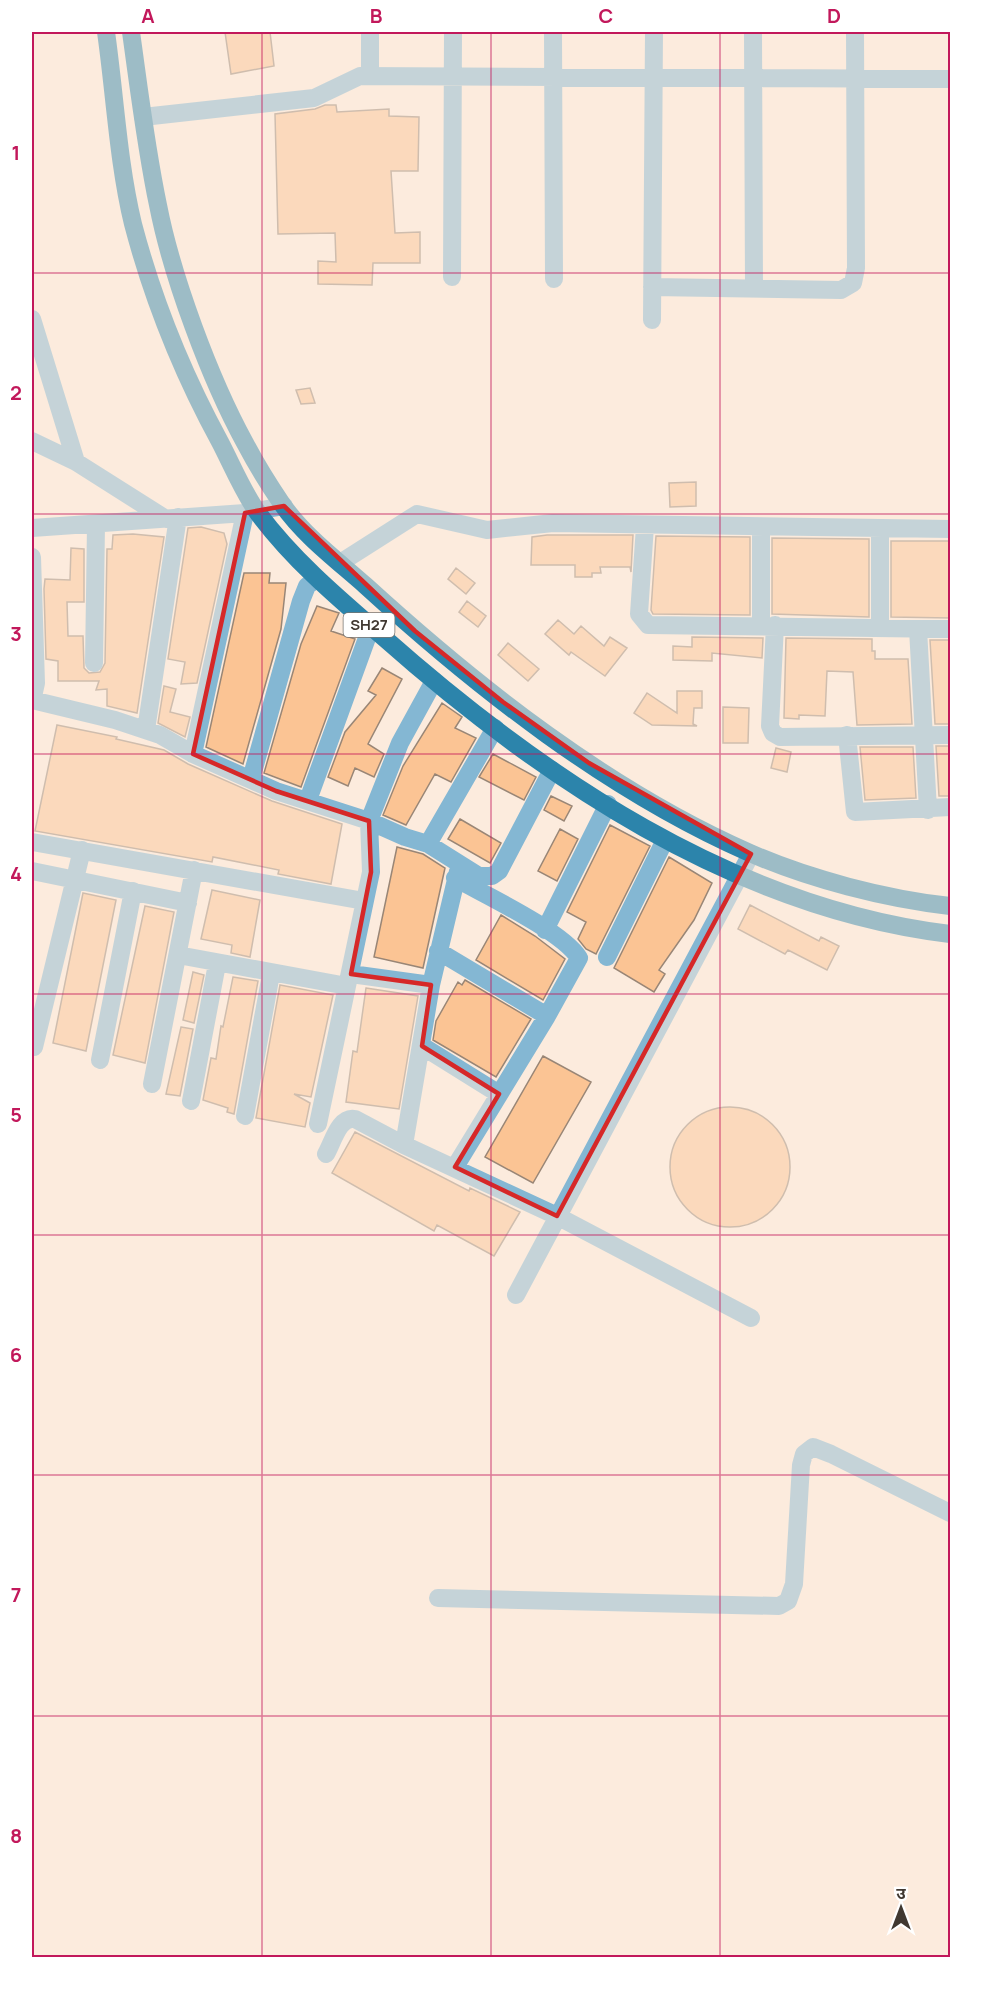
<svg xmlns="http://www.w3.org/2000/svg" width="982" height="1989" font-family="Manrope,'Noto Sans Devanagari',sans-serif">
	<style>
		.building { fill: #fbc494; stroke: #998676; stroke-width: 1.5 }
		.lines { fill: none; stroke-linecap: round; stroke-linejoin: round }
		.minor { stroke: #84b7d3; stroke-width: 18 }
		.major { stroke: #2c84ab; stroke-width: 18 }
		.marked { fill: none; stroke: #d62828; stroke-width: 4.5; stroke-linejoin: round }
		.grid { fill: none; stroke: #c2185b; stroke-width: 1.5; stroke-opacity: 0.55 }
		.labels { text-anchor: middle; stroke-width: 4.5; stroke-linejoin: round; paint-order: stroke }
		.shield { fill: #fff; stroke: #79746f; stroke-width: 1.5 }
		.shield-label { font-size: 15px; font-weight: bold; fill: #403831 }
		.neatline { fill: none; stroke: #c2185b; stroke-width: 2 }
		.grid-label { font-size: 20px; text-anchor: middle; font-weight: bold; fill: #c2185b }
	</style>
	<rect width="100%" height="100%" fill="#fcebdd"/>
	<!-- building -->
	<path class="building" d="M225,32H270L274,66L231,74Z
		M325,105H336L337,112L389,109V116L419,117L418,171H391L395,233L420,232V263H373L372,285L318,284V261L336,262L335,233L278,234L275,114L315,109Z
		M310,388L315,403L301,404L296,390Z
		M696,482V506L670,507L669,483Z
		M201,527L224,533L227,544L197,683L181,684L185,662L168,659L188,528Z
		M133,534L164,537L137,713L107,706V689L96,690L99,681H58V661L46,659L44,589L45,579L70,580L71,548L84,549V602H67L68,636H83L84,668L89,673L100,672L105,663L107,549H112L113,535Z
		M547,535H633L631,572L630,567H600L601,573H592V577H575V565H531L532,537Z
		M656,536L750,537V615L653,614L651,610Z
		M772,538L869,539V617L772,614Z
		M891,541H951V618L891,617Z
		M456,568L475,583L466,594L448,579Z
		M244,573H270L269,583H286L281,629L243,764L206,747Z
		M467,601L486,616L478,627L459,612Z
		M317,606L339,613L331,631L355,639L301,787L264,773L301,644Z
		M558,620L574,634L581,626L604,646L610,637L627,648L605,676L571,652L569,655L545,634Z
		M692,637L763,638L762,658L712,653V661L673,660V646L692,647Z
		M786,638L872,639V651H875V659H908L912,724L857,725L853,672L827,671L825,716L799,715V719L784,718Z
		M930,640H951V724H935Z
		M508,643L539,669L528,681L498,655Z
		M382,668L402,679L368,744L384,754L374,777L355,768L348,786L328,777L345,732L376,695L368,691Z
		M164,686L176,689L170,712L190,717L185,737L158,723Z
		M677,691H702V708H694L693,724L697,726L652,725L634,713L647,693L677,713Z
		M442,703L462,717L455,728L476,738L451,782L435,774L406,825L383,815L403,766Z
		M723,707L749,708L748,743H723Z
		M57,725L117,737L116,739L164,750L188,764L272,801L342,824L331,884L278,874L279,870L213,857L212,862L35,831Z
		M936,746H951V796H939Z
		M860,747H913L916,798L865,800Z
		M776,748L791,752L787,772L771,768Z
		M493,754L536,777L524,800L479,777Z
		M551,796L572,806L564,821L544,810Z
		M460,819L501,843L490,863L448,839Z
		M610,825L650,846L596,954L586,949L578,939L586,922L567,912Z
		M560,829L578,839L557,881L538,871Z
		M397,847L423,854L445,868L423,968L374,957Z
		M669,857L712,883L694,920L659,970L665,974L654,992L614,968Z
		M212,890L260,900L250,957L231,953L232,945L201,939Z
		M83,893L116,900L86,1051L53,1043Z
		M750,905L819,941L821,937L839,946L827,970L788,950L785,954L738,929Z
		M145,906L174,912L145,1063L113,1055Z
		M501,915L535,936L565,959L543,1000L476,960Z
		M193,972L204,975L194,1023L183,1020Z
		M233,977L258,981L234,1114L227,1112L228,1108L203,1100L211,1058L216,1059L221,1026L223,1027Z
		M465,980L531,1019L496,1077L433,1040L436,1021L458,982L462,985Z
		M280,985L333,995L311,1097L294,1094L310,1103L305,1127L256,1118Z
		M366,988L418,996L399,1109L346,1102L353,1051L357,1052Z
		M181,1027L193,1029L180,1096L166,1094Z
		M543,1056L591,1082L533,1183L485,1157Z
		M670 1167a60 60 0 1 1 120 0a60 60 0 1 1-120 0Z
		M355,1132L469,1191L470,1188L520,1212L494,1256L437,1225L434,1231L332,1173Z"/>
	<g class="lines">
		<!-- minor -->
		<path class="minor" d="M370,32V76
			M553,32L554,279
			M753,32L754,288
			M143,117L314,98L360,76L950,79
			M452,277L453,32
			M652,287L841,290L853,283L856,268L855,32
			M32,319L76,462
			M652,320L654,32
			M32,441L76,462L166,519
			M645,526L639,614L648,625L950,629
			M32,528L245,513L284,506
			M880,529V628
			M32,557L36,683L32,701
			M340,563L417,514L487,530L553,523L950,529
			M761,625V528
			M775,625L770,726L773,733L780,737L950,735
			M918,629L928,810
			M94,663L96,525
			M32,700L115,720L160,735L193,754L276,791L369,821L405,837L428,844L479,876H492L499,871L552,770
			M146,730L178,517
			M847,735L855,812L950,807
			M193,754L245,513
			M251,779L301,601L307,586L316,579
			M308,800L371,627
			M32,842L364,901
			M428,844L495,728
			M32,871L188,903
			M455,878C485,895 562,931 579,958L547,1016L455,1167
			M545,930L608,804
			M438,951L547,1016
			M178,955L347,986
			M607,957L665,840
			M351,974L431,985
			M422,1046L499,1094
			M34,1047L82,850
			M100,1060L133,891
			M152,1084L194,870
			M191,1101L217,964
			M245,1116L271,974
			M318,1124L371,872L369,821L400,743L434,681
			M404,1145L431,985L459,867
			M326,1154C333,1142 339,1116 355,1119L404,1145L557,1216L751,1318
			M516,1295L751,854
			M438,1598L779,1606L788,1601L794,1584L801,1465L804,1454L813,1447L831,1454L950,1513"/>
		<!-- major -->
		<path class="major" d="M106,32C115,95 118,162 133,224C153,300 183,374 220,442C232,465 243,492 258,513C293,560 338,598 382,636C541,777 734,908 950,934
			M131,32C139,89 146,148 158,205C172,277 210,379 245,443C256,464 269,485 282,504C304,536 338,561 366,586C479,689 609,791 750,853C809,879 886,899 950,906"/>
	</g>
	<!-- marked area -->
	<path d="M0 0H982V1989H0ZM284,506L415,631L503,702L589,763L751,854L557,1216L455,1167L499,1094L422,1046L431,985L351,974L371,872L369,821L276,791L193,754L245,513Z" fill="#fcebdd" fill-opacity=".55" fill-rule="evenodd"/>
	<path class="marked" d="M284,506L415,631L503,702L589,763L751,854L557,1216L455,1167L499,1094L422,1046L431,985L351,974L371,872L369,821L276,791L193,754L245,513Z"/>
	<!-- grid -->
	<path class="grid" d="M262,32V1958M491,32V1958M720,32V1958M32,273H950M32,514H950M32,754H950M32,994H950M32,1235H950M32,1475H950M32,1716H950"/>
	<g class="labels">
		<!-- shield labels -->
		<rect class="shield" x="343.5" y="613" width="51" height="24" rx="4.5"/>
		<g class="shield-label">
			<text x="369" y="630">SH27</text>
		</g>
	</g>
	<!-- border -->
	<rect width="982" height="1989" fill="none" stroke="#ffffff" stroke-width="66"/>
	<!-- north arrow -->
	<g transform="translate(901 1908)" stroke="#ffffff" stroke-width="4.5" paint-order="stroke">
	<path d="M0-4.5L10 22L0 15L-10 22Z" fill="#403831"/>
	<text y="-9" font-size="16" font-weight="bold" text-anchor="middle" fill="#403831">उ</text>
	</g>
	<rect x="33" y="33" width="916" height="1923" class="neatline"/>
	<g class="grid-label">
		<text x="148" y="23">A</text>
		<text x="376" y="23">B</text>
		<text x="606" y="23">C</text>
		<text x="834" y="23">D</text>
		<text x="16" y="160">1</text>
		<text x="16" y="400">2</text>
		<text x="16" y="641">3</text>
		<text x="16" y="881">4</text>
		<text x="16" y="1122">5</text>
		<text x="16" y="1362">6</text>
		<text x="16" y="1602">7</text>
		<text x="16" y="1843">8</text>
	</g>
</svg>
